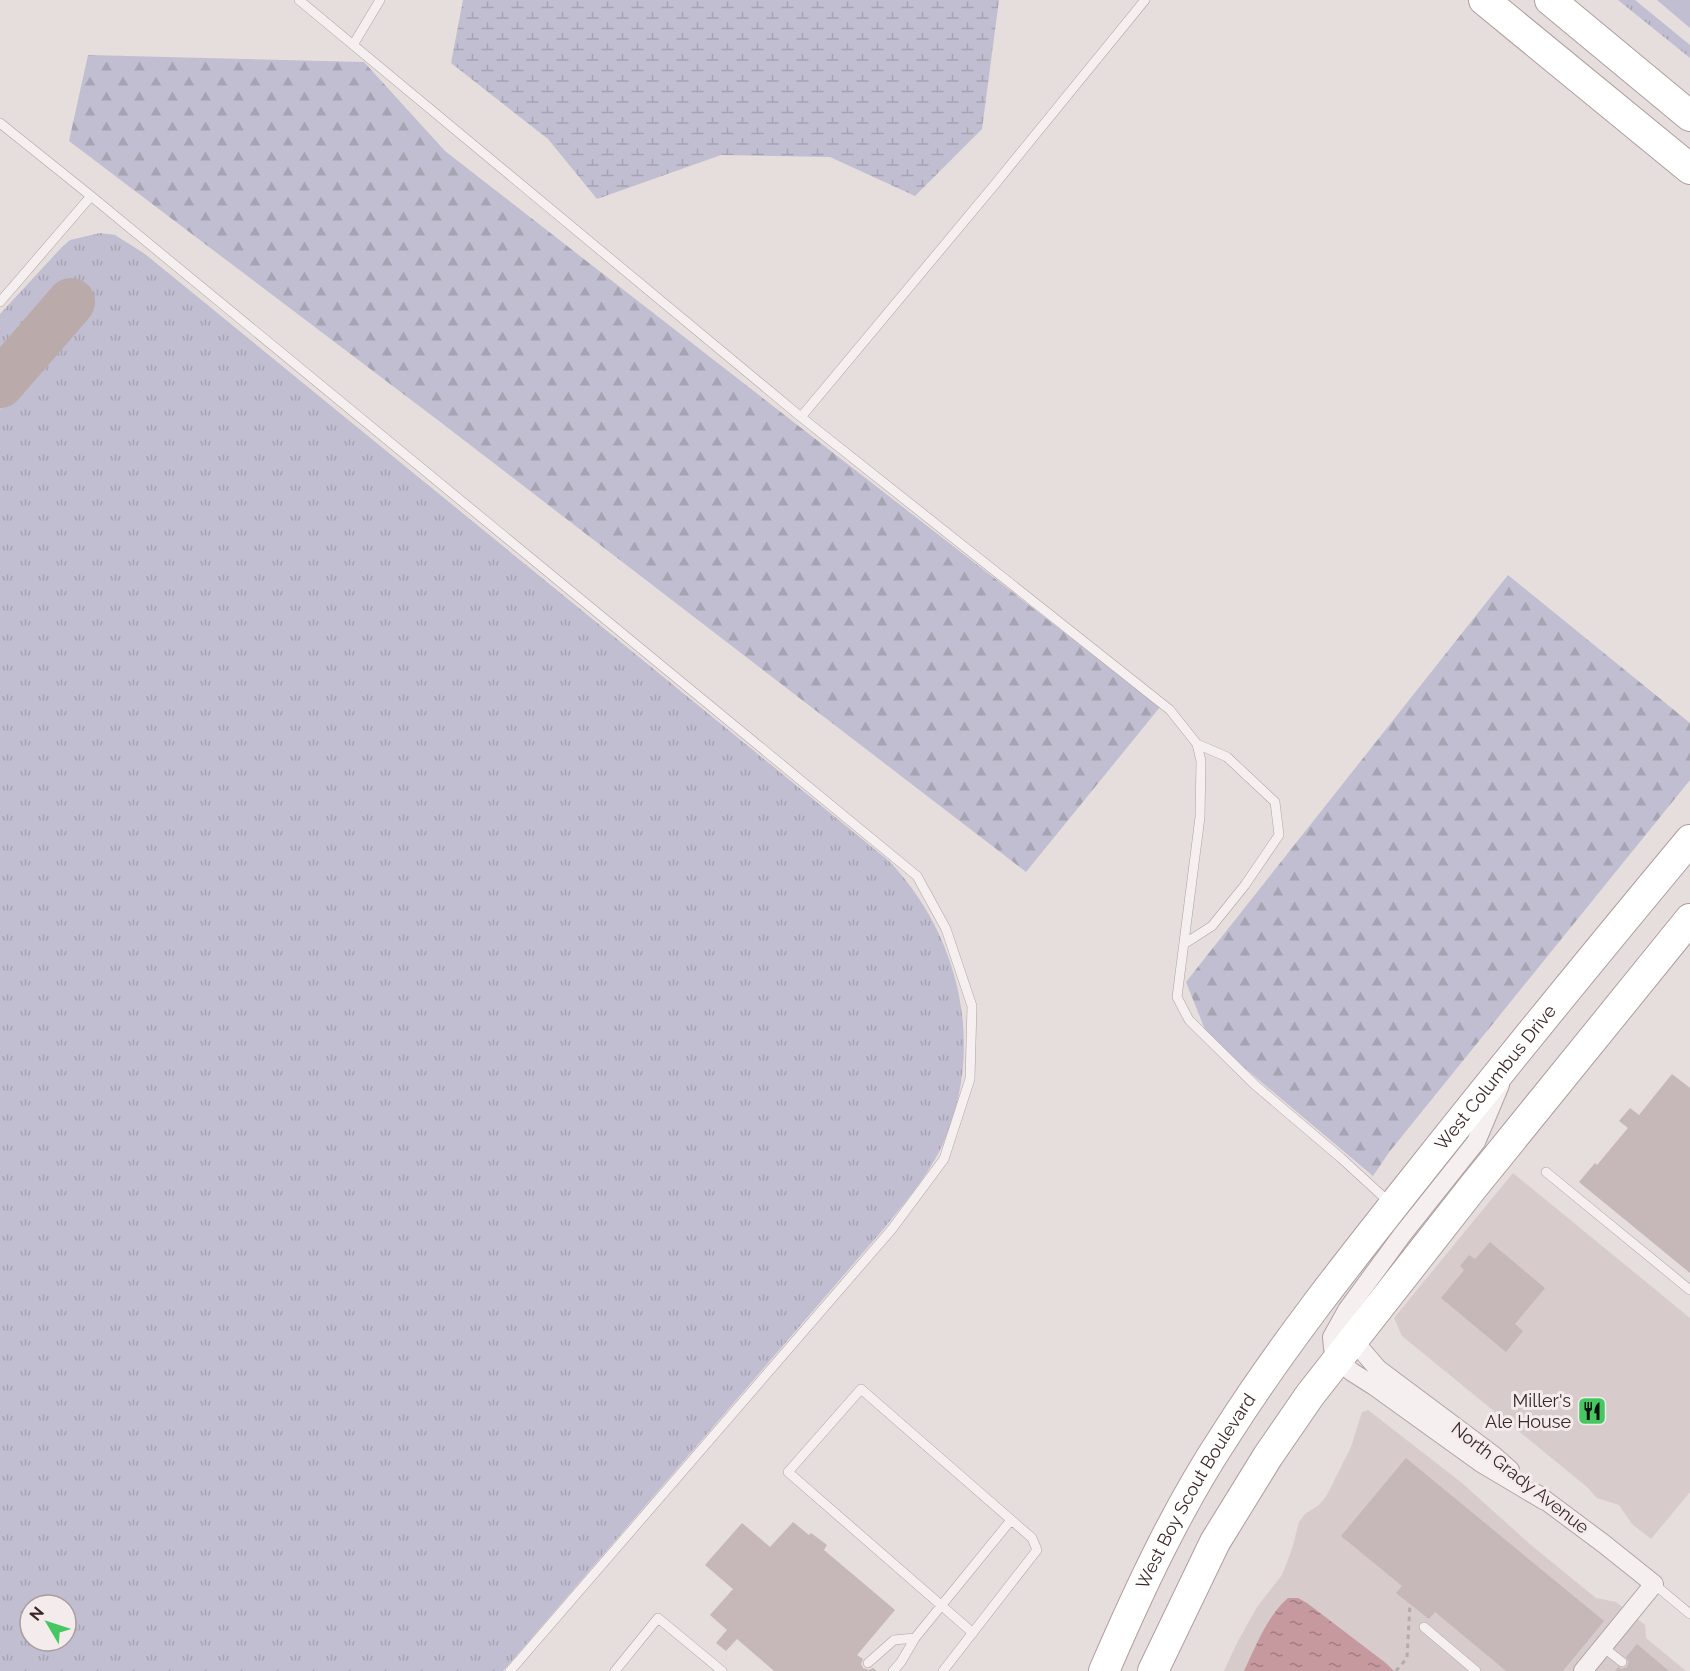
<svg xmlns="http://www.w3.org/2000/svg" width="1690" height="1671" font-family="Raleway,sans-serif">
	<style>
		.built { fill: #d8cbcb }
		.grass { fill: url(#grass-tufts); fill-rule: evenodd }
		.forest { fill: url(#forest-firs) }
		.wetland { fill: url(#wetland-marsh) }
		.garden { fill: #c0bed0 }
		.water { fill: url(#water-ripples) }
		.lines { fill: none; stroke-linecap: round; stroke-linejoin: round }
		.taxiway { stroke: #baaaaa; stroke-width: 48 }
		.building { fill: #c6b7b8 }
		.service-casing { stroke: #b0a3a3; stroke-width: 10 }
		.minor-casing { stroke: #b0a3a3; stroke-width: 20 }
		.primary-casing { stroke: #b19d9e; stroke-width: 32 }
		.path { stroke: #b6abab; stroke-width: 3; stroke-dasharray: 4.5 4.5; stroke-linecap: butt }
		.service { stroke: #f5efef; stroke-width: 9 }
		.minor { stroke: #f5efef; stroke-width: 18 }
		.primary { stroke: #fff; stroke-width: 30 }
		.labels { text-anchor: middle; stroke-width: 6; stroke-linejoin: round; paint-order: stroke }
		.street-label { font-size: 18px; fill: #3c2727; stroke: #f4ecec }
		.poi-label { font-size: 18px; fill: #3c2727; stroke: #f4ecec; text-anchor: end }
	</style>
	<defs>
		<pattern id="grass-tufts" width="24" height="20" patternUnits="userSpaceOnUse" patternTransform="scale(1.5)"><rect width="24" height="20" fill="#c0bed0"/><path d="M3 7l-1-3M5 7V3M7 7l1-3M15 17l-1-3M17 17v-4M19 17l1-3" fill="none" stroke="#a6a3b3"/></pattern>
		<pattern id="forest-firs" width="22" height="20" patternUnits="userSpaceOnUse" patternTransform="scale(1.5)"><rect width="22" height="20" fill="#c0bed0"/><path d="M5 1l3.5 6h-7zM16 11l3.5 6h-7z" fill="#a6a3b3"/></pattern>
		<pattern id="wetland-marsh" width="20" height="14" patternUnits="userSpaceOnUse" patternTransform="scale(1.5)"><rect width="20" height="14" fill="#c0bed0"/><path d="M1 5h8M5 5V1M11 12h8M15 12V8" fill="none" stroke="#a6a3b3"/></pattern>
		<pattern id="water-ripples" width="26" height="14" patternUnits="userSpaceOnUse" patternTransform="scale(1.5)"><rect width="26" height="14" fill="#c5999e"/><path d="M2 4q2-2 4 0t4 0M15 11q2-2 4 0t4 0" fill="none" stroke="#a17d81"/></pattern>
	</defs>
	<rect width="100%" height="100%" fill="#e6dddd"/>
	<!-- built -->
	<path class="built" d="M1513,1173L1690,1318V1492L1651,1539L1632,1524L1619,1505L1597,1498L1587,1487L1402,1336L1394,1318Z
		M1368,1410L1462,1483L1532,1546L1596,1598L1616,1602L1645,1625L1646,1638L1686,1671H1224L1237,1643L1257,1607L1282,1575L1292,1549L1299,1522L1305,1514L1319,1505L1327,1495L1351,1447L1362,1412Z"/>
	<!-- grass -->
	<path class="grass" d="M1618,0H1635L1690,45V58Z
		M100,233L115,235L145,254L889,861C960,935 986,1048 943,1144C929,1174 907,1200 886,1226L503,1671H0V409L86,309L61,288L0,359V314L62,247L70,240ZM30,1605H66V1641H30Z"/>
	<!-- forest -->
	<path class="forest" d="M88,55L364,62L445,151L1160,707L1026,872L435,418L69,141Z
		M1508,575L1690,723V780L1390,1151L1373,1176L1208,1037L1186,982Z"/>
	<!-- wetland -->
	<path class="wetland" d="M463,0H999L982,129L915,196L830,157L721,155L597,199L548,139L451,63Z"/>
	<!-- garden -->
	<path class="garden" d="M1657,0H1690V28Z"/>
	<!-- water -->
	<path class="water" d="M1288,1598H1298L1307,1603L1387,1664L1394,1671H1244C1256,1646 1267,1616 1288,1598Z"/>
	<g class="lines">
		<!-- taxiway -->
		<path class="taxiway" d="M0,384L71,302"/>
	</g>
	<!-- building -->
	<path class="building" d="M1672,1074L1690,1088V1273L1579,1182L1595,1163L1597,1165L1628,1128L1619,1121L1630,1108L1639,1115Z
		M1490,1242L1545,1288L1515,1324L1523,1331L1506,1352L1441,1298L1464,1270L1460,1266L1469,1255L1475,1259Z
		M1406,1458L1604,1621L1563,1671H1506L1435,1612L1429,1619L1396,1593L1402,1586L1341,1536Z
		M793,1522L809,1535L811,1533L827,1545L824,1550L895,1610L857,1655L863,1659L861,1664L863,1668L869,1670L873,1668L877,1671H774L737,1639L726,1651L716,1643L727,1630L710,1615L733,1589L705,1565L742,1523L770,1547Z
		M1637,1644L1669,1671H1615L1618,1667L1622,1669L1627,1667L1629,1662L1626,1657Z"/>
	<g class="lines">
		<!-- service casing -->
		<g class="service-casing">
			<path id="service" d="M299,0L801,417L1170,710L1197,744L1201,761L1200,817L1177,997L1189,1020L1255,1085L1341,1158L1389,1202
				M353,45L380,0
				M0,123L91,196L917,876L946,929L972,1006L970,1079L944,1159L892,1229L510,1671
				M0,302L91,196
				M801,417L996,183L1145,0
				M1184,944L1212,926L1245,885L1279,835L1275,802L1227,757L1197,744
				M1546,1172L1690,1290
				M1654,1584L1690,1614
				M1424,1627L1476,1671
				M1603,1647L1622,1662
				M868,1663L894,1640L915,1638
				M615,1671L658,1618L722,1671
				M893,1671L901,1662L915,1638L1011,1520
				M943,1671L1037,1550L1032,1538L861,1389L788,1472L973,1633"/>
		</g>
		<!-- minor casing -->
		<g class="minor-casing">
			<path id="minor" d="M1500,1085L1476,1142L1402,1235L1347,1310L1332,1337L1333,1348L1337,1360L1352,1372L1374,1386L1481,1463L1545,1501
				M1353,1340L1378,1369L1493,1455L1510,1470
				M1537,1494L1604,1544L1654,1584L1583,1671"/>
		</g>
		<!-- primary casing -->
		<g class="primary-casing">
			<g id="primary">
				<path d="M1484,0L1690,169"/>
				<path d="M1550,0L1690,116"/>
				<path id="s1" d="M1104,1671C1139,1590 1177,1508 1226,1434C1282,1346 1347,1264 1412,1182C1503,1067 1596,953 1690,840"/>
				<path d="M1153,1671L1215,1542L1268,1456L1310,1395L1473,1187L1690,919"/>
			</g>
		</g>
		<!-- path -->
		<path class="path" d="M1396,1671L1407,1658L1410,1604"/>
		<!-- service -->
		<use href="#service" class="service"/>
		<!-- minor -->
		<use href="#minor" class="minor"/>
		<!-- primary -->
		<use href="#primary" class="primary"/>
	</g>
	<!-- icons -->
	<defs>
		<g id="restaurant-square" transform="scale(1.5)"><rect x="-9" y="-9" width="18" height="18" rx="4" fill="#46c761" stroke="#f4ecec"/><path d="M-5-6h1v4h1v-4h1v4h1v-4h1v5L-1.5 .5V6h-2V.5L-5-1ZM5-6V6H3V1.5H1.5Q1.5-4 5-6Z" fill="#111"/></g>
	</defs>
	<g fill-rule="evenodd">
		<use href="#restaurant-square" x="1592" y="1411"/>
	</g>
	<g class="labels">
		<!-- street labels -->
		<g class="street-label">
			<text dy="6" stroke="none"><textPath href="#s1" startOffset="714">West Columbus Drive</textPath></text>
			<text transform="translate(1520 1478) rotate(38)" y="6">North Grady Avenue</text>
			<text dy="6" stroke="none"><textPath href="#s1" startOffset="202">West Boy Scout Boulevard</textPath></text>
		</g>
		<!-- poi labels -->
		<g class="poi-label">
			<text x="1571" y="1407">Miller's<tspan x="1571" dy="21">Ale House</tspan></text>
		</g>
	</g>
	<!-- north arrow -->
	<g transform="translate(48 1623) rotate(309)"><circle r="28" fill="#f4ecec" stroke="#aa9d9d" stroke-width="1.5"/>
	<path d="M0-4.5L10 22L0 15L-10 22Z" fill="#46c761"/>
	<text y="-9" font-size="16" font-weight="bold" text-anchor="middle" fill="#3c2727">N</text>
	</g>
</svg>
